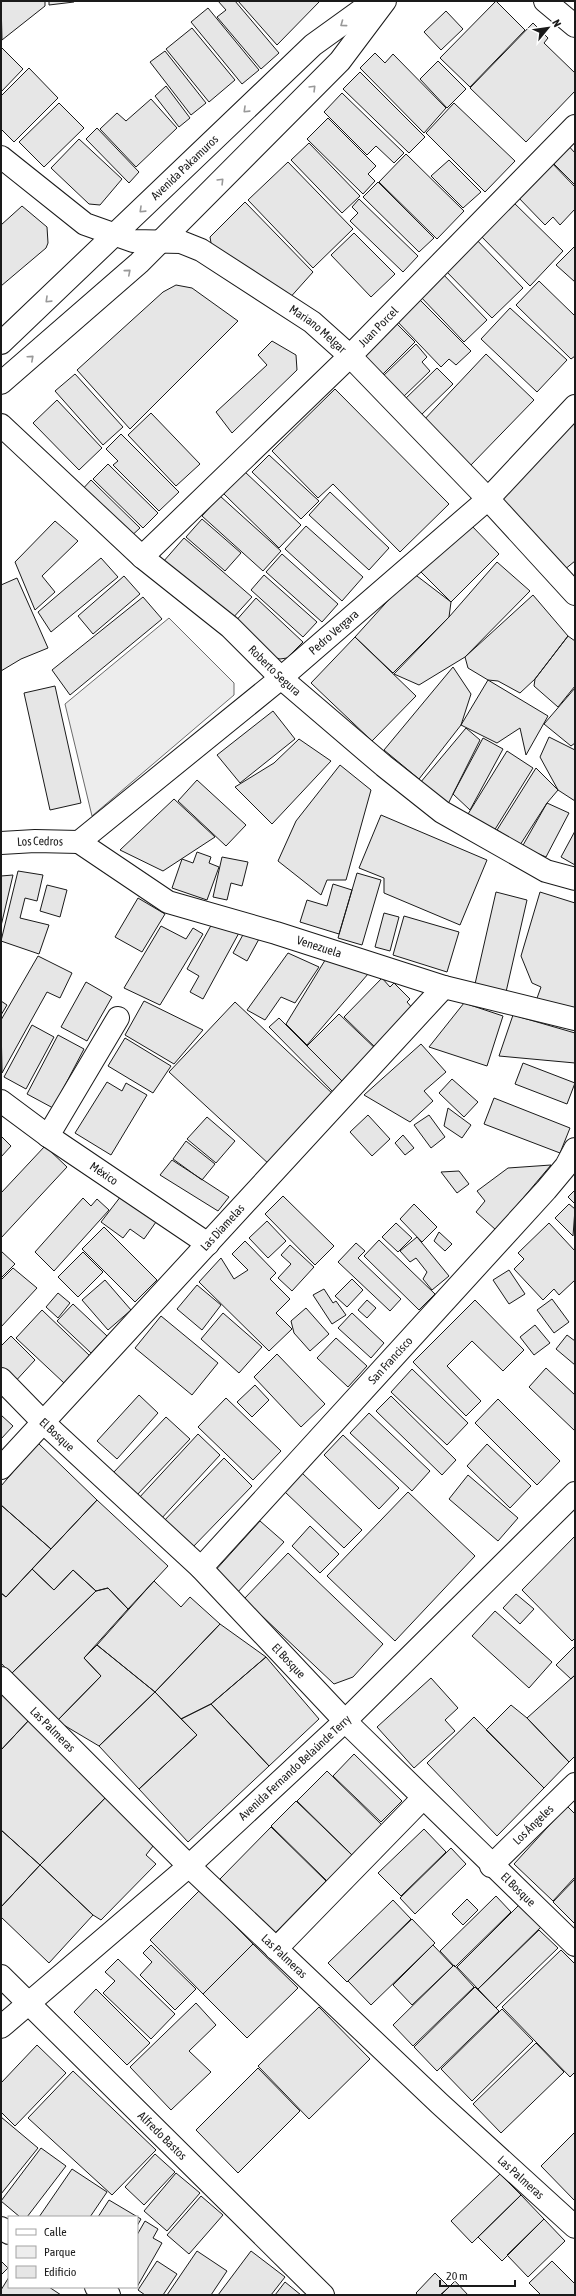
<svg xmlns="http://www.w3.org/2000/svg" width="576" height="2296" font-family="'Asap Condensed',sans-serif">
	<style>
		.green { fill: #ededed; stroke: #6a6a6a }
		.building { fill: #e6e6e6; stroke: #1a1a1a }
		.lines { fill: none; stroke-linecap: round; stroke-linejoin: round }
		.minor-casing { stroke: #1a1a1a; stroke-width: 24 }
		.highway-casing { stroke: #1a1a1a; stroke-width: 24 }
		.minor { stroke: #fff; stroke-width: 22 }
		.highway { stroke: #fff; stroke-width: 22 }
		.oneway { stroke: #989898 }
		.labels { text-anchor: middle; stroke-width: 3; stroke-linejoin: round; paint-order: stroke }
		.street-label { font-size: 12px; fill: #1a1a1a; stroke: #fff }
	</style>
	<rect width="100%" height="100%" fill="#fff"/>
	<!-- green -->
	<path class="green" d="M169,618L234,683V695L92,816L65,704Z"/>
	<!-- building -->
	<path class="building" d="M1,1H45V6L2,40Z
		M49,1H74V2L49,5Z
		M218,1H235L279,53L261,69L217,17L226,10Z
		M238,1H320L277,45Z
		M496,1L525,30L470,87L440,58Z
		M208,8L259,70L242,84L191,22Z
		M446,11L463,29L441,50L424,32Z
		M533,23L548,38L544,43L575,73V91L526,142L470,88Z
		M192,28L235,80L209,102L166,49Z
		M1,47L23,69L1,92Z
		M165,51L206,103L191,115L150,62Z
		M375,53L385,63L393,54L446,108L424,133L360,68Z
		M438,61L466,89L447,108L420,79Z
		M29,68L58,98L14,142L1,129V96Z
		M360,72L425,137L409,153L343,89Z
		M166,86L190,118L179,127L155,96Z
		M342,93L404,153L394,163L376,146L367,155L324,112Z
		M151,99L177,128L136,167L100,129L117,113L126,121Z
		M59,103L84,128L44,167L19,142Z
		M454,103L515,161L485,192L426,133Z
		M328,118L376,166L368,174L375,181L363,194L307,139Z
		M97,128L139,172L129,183L86,139Z
		M79,139L122,179L100,205L89,204L51,168Z
		M309,143L360,196L342,213L291,160Z
		M566,143L575,153V185L550,160Z
		M406,154L464,211L437,239L379,182Z
		M449,160L481,192L463,208L431,176Z
		M550,161L575,187V209L560,225L553,217L545,225L516,195Z
		M288,162L353,229L313,268L248,200Z
		M378,182L434,238L419,252L363,197Z
		M359,199L418,256L403,272L350,221L358,213L352,207Z
		M510,199L563,251L530,286L478,233Z
		M245,202L313,272L287,301L212,249L210,237Z
		M22,206L47,227L48,243L46,248L1,286V225Z
		M354,233L395,274L371,297L331,255Z
		M473,236L523,288L492,318L442,267Z
		M575,246V282L556,265Z
		M441,272L487,320L464,342L418,294Z
		M539,281L575,316V356L571,359L516,305Z
		M176,285L192,288L238,321L130,429L77,370L163,292Z
		M418,298L471,351L456,365L449,359L441,367L395,319Z
		M510,308L567,360L537,392L481,339Z
		M394,321L415,342L381,376L360,355Z
		M272,341L296,355L297,370L232,433L216,412L267,365L258,355Z
		M416,344L427,357L422,362L430,371L401,399L381,378Z
		M486,354L534,400L469,467L422,422Z
		M437,368L453,384L419,417L404,400Z
		M75,374L123,427L103,445L55,391Z
		M335,389L449,504L400,552L333,484L318,498L272,451Z
		M57,400L102,448L79,470L33,423Z
		M151,413L200,464L176,486L128,435Z
		M575,421V561L564,570L498,496Z
		M121,434L179,492L159,511L113,465L118,461L106,449Z
		M269,455L319,501L301,519L252,472Z
		M108,464L158,513L143,528L93,479Z
		M244,471L301,525L279,548L223,493Z
		M91,480L140,528L128,539L80,492Z
		M330,492L389,548L369,570L309,515Z
		M220,496L281,551L263,571L202,516Z
		M202,519L241,553L225,571L186,537Z
		M55,521L78,541L42,576L55,592L35,610L15,562Z
		M470,524L499,554L451,602L421,572Z
		M306,526L363,577L342,601L285,549Z
		M184,538L252,597L231,620L163,562Z
		M282,554L338,604L322,622L266,572Z
		M101,558L118,577L51,632L38,612Z
		M497,562L530,591L465,657L419,685L394,674L449,617Z
		M413,573L451,602L449,617L393,673L355,637Z
		M264,575L317,622L303,637L251,590Z
		M124,576L140,594L93,634L78,616Z
		M17,578L48,648L21,659L1,671V585Z
		M533,595L568,636L535,679L520,693L498,681L488,680L468,668L465,657Z
		M143,597L162,619L70,695L52,670Z
		M256,598L303,642L287,658L280,659L269,656L234,623Z
		M568,636L575,641V686L558,707L534,686L535,679Z
		M355,637L416,696L372,741L311,683Z
		M453,667L471,694L461,725L419,779L384,750Z
		M488,680L548,716L526,755L520,728L497,743L461,725Z
		M55,686L81,803L50,810L24,693Z
		M575,688V743L571,746L544,724Z
		M273,711L295,739L240,783L217,755Z
		M466,728L480,740L447,806L420,783Z
		M549,737L575,750V801L558,790L540,757Z
		M483,738L503,749L470,810L453,794Z
		M299,739L331,761L272,824L235,787L274,763Z
		M507,751L533,768L494,831L468,814Z
		M340,765L371,790L346,880H327L321,895L278,861L296,821Z
		M536,768L558,790L547,803L520,845L497,830Z
		M197,780L246,825L226,846L178,801Z
		M174,799L215,837L163,871L120,850Z
		M547,803L569,813L546,857L522,847Z
		M381,815L487,860L460,925L384,893V878L359,868Z
		M575,831V865L561,857Z
		M197,852L211,857L209,863L219,867L207,900L172,888L182,859L193,863Z
		M222,857L248,862L242,886L231,883L227,900L213,897Z
		M18,871L43,875L37,901L25,898L20,918L49,925L39,954L1,941Z
		M357,873L381,880L362,945L338,938Z
		M13,875L1,926V876Z
		M333,884L352,890L339,934L300,922L307,900L327,906Z
		M47,885L67,890L60,917L40,911Z
		M496,892L527,900L506,992L475,984Z
		M540,892L575,903V1014L536,1001L541,987L532,983L521,956Z
		M138,898L165,914L142,952L115,937Z
		M384,913L399,917L390,951L375,947Z
		M404,916L459,932L447,972L393,955Z
		M214,920L240,931L203,999L190,992L199,976L187,969Z
		M161,926L186,939L193,928L203,934L160,1005L124,988Z
		M245,931L259,939L247,961L233,953Z
		M288,953L319,967L295,1003L281,997L265,1020L247,1010Z
		M38,956L72,973L60,998L47,992L2,1073L1,1020Z
		M327,957L368,974L307,1045L286,1024Z
		M382,978L390,987L394,983L410,999L407,1002L415,1011L378,1050L344,1017Z
		M86,982L112,997L87,1041L61,1027Z
		M1,1001L7,1005L1,1015Z
		M144,1001L203,1030L174,1064L125,1035Z
		M235,1002L334,1095L270,1165L169,1072Z
		M464,1003L503,1016L487,1066L429,1047Z
		M339,1014L379,1052L347,1086L307,1046Z
		M513,1015L575,1033V1063L499,1056Z
		M279,1018L345,1084L335,1094L269,1027Z
		M32,1025L54,1037L26,1089L4,1077Z
		M58,1035L84,1049L53,1108L27,1094Z
		M125,1038L171,1066L153,1093L108,1066Z
		M421,1044L446,1072L424,1091L433,1101L410,1122L364,1095Z
		M523,1063L575,1083L567,1104L515,1084Z
		M452,1079L478,1102L464,1117L439,1093Z
		M107,1082L122,1091L126,1083L147,1095L111,1155L75,1133Z
		M494,1098L570,1128L560,1153L484,1124Z
		M448,1108L471,1125L462,1138L444,1126Z
		M368,1115L390,1139L372,1156L350,1132Z
		M429,1115L445,1137L431,1148L414,1125Z
		M207,1117L235,1141L216,1163L187,1139Z
		M403,1135L414,1148L405,1155L395,1143Z
		M1,1136L11,1146L1,1157Z
		M186,1141L215,1164L202,1180L173,1159Z
		M45,1146L67,1167L1,1238V1193Z
		M172,1160L229,1197L218,1211L160,1175Z
		M551,1165L496,1230L476,1212L485,1201L477,1191L508,1168Z
		M459,1171L469,1184L457,1193L441,1172Z
		M575,1190V1204L568,1197Z
		M121,1196L156,1222L144,1239L130,1229L123,1238L101,1222Z
		M283,1196L334,1246L315,1265L265,1214Z
		M83,1198L91,1206L97,1199L109,1210L54,1271L35,1252Z
		M414,1204L437,1227L422,1242L400,1219Z
		M569,1204L575,1209L573,1236L555,1218Z
		M267,1221L286,1241L268,1258L249,1238Z
		M396,1223L412,1238L398,1252L382,1237Z
		M549,1223L575,1251V1280L559,1295L554,1289L543,1300L514,1269L524,1259L518,1253Z
		M104,1227L157,1280L135,1302L82,1249Z
		M439,1232L452,1244L445,1251L434,1241Z
		M417,1237L449,1276L432,1290L423,1279L427,1272L416,1258L410,1262L400,1251Z
		M379,1240L435,1294L419,1310L364,1256Z
		M245,1241L276,1273L270,1279L290,1299L276,1313L292,1329L269,1351L199,1282L221,1258L234,1279L248,1270L232,1254Z
		M356,1243L365,1251L358,1258L401,1299L390,1311L338,1262Z
		M290,1245L314,1267L292,1291L278,1278L291,1264L281,1255Z
		M1,1251L15,1264L1,1278Z
		M83,1252L103,1272L78,1297L58,1277Z
		M13,1268L37,1288L1,1327V1280Z
		M509,1270L525,1294L509,1304L493,1280Z
		M352,1279L363,1290L347,1307L335,1296Z
		M105,1280L131,1310L108,1330L82,1300Z
		M197,1285L221,1305L202,1330L177,1309Z
		M324,1289L333,1303L336,1301L346,1315L332,1324L313,1295Z
		M58,1293L70,1303L58,1318L46,1307Z
		M552,1299L569,1322L554,1333L537,1310Z
		M367,1300L376,1308L367,1318L358,1310Z
		M475,1300L524,1350L503,1371L472,1341L447,1366L481,1401L466,1416L413,1362Z
		M73,1304L107,1336L91,1353L57,1321Z
		M306,1308L329,1334L310,1351L294,1333L291,1321Z
		M42,1310L90,1356L64,1383L16,1338Z
		M223,1313L262,1347L239,1373L201,1339Z
		M352,1313L384,1343L371,1358L338,1328Z
		M161,1316L218,1363L192,1395L135,1348Z
		M535,1325L550,1343L534,1355L520,1337Z
		M567,1335L575,1341V1365L556,1349Z
		M11,1336L35,1360L12,1385L1,1374V1346Z
		M336,1338L367,1366L348,1387L317,1358Z
		M277,1354L325,1404L301,1427L254,1377Z
		M546,1368L575,1395V1431L529,1387Z
		M412,1369L468,1423L447,1445L391,1392Z
		M255,1385L269,1400L252,1417L237,1402Z
		M139,1395L158,1413L117,1459L97,1441Z
		M391,1396L456,1460L442,1475L376,1411Z
		M226,1398L281,1451L253,1480L198,1427Z
		M498,1399L560,1461L537,1485L475,1423Z
		M369,1413L430,1471L412,1491L350,1433Z
		M1,1415L13,1426L1,1439Z
		M166,1417L190,1439L136,1496L113,1473Z
		M198,1434L220,1455L160,1520L138,1499Z
		M343,1435L399,1488L379,1509L324,1455Z
		M38,1443L97,1500L51,1549L1,1505V1486Z
		M487,1444L531,1486L510,1508L467,1466Z
		M224,1458L252,1486L190,1550L162,1523Z
		M302,1473L362,1530L344,1548L285,1492Z
		M468,1475L518,1518L498,1541L449,1499Z
		M408,1492L475,1556L395,1641L327,1576Z
		M97,1500L168,1566L128,1609L108,1588L96,1591L73,1570L54,1590L32,1569Z
		M1,1505L51,1549L6,1597L1,1593Z
		M260,1521L284,1542L236,1594L213,1573Z
		M310,1526L339,1554L320,1573L292,1546Z
		M575,1536V1638L572,1641L522,1590Z
		M288,1553L383,1644L353,1677L334,1684L244,1599Z
		M32,1569L54,1590L73,1570L96,1591L11,1674L1,1663V1593L6,1597Z
		M154,1581L181,1607L190,1597L220,1624L155,1692L97,1645Z
		M108,1588L128,1609L84,1658L101,1676L57,1721L11,1674L96,1591Z
		M516,1594L534,1609L520,1624L503,1608Z
		M495,1611L552,1662L529,1688L472,1636Z
		M220,1624L266,1657L211,1704L181,1719L155,1692Z
		M97,1645L155,1692L99,1746L57,1721L101,1676L84,1658Z
		M575,1646V1675L571,1679L556,1665Z
		M266,1657L319,1719L269,1766L211,1704Z
		M575,1675V1756L569,1762L527,1718Z
		M431,1678L458,1708L445,1720L455,1731L414,1768L377,1727Z
		M1,1691L30,1719L1,1750Z
		M155,1692L197,1735L139,1789L99,1746Z
		M211,1704L269,1766L188,1842L139,1789L197,1735L181,1719Z
		M511,1705L527,1718L569,1762L544,1788L486,1730Z
		M474,1717L544,1788L497,1836L427,1763Z
		M30,1719L108,1795L40,1865L1,1830V1750Z
		M354,1754L402,1801L381,1822L333,1776Z
		M327,1771L382,1825L353,1856L297,1801Z
		M108,1795L157,1841L146,1855L156,1864L101,1920L93,1915L40,1865Z
		M296,1801L352,1855L327,1881L271,1826Z
		M567,1806L575,1814V1877L553,1901L514,1864Z
		M271,1827L326,1881L275,1933L220,1879Z
		M424,1829L446,1852L401,1896L378,1873Z
		M1,1830L40,1865L1,1907Z
		M451,1848L466,1864L415,1914L400,1898Z
		M40,1865L93,1915L49,1963L1,1917V1907Z
		M575,1879V1924L553,1902Z
		M200,1890L253,1944L203,1994L150,1940Z
		M496,1896L511,1912L455,1967L440,1951Z
		M467,1899L478,1910L463,1925L452,1914Z
		M393,1900L411,1919L347,1982L328,1963Z
		M522,1902L544,1924L478,1989L457,1967Z
		M412,1919L435,1943L371,2005L348,1981Z
		M539,1930L558,1948L496,2008L478,1989Z
		M253,1944L298,1988L247,2038L203,1994Z
		M151,1945L196,1989L175,2010L140,1975L152,1962L143,1953Z
		M433,1945L453,1966L412,2005L393,1985Z
		M561,1950L575,1964V2072L570,2077L502,2007Z
		M118,1959L175,2014L151,2039L103,1993L115,1981L105,1972Z
		M454,1965L474,1987L413,2046L393,2025Z
		M475,1987L499,2011L437,2071L414,2047Z
		M96,1989L150,2043L127,2065L74,2012Z
		M196,2003L216,2025L189,2051L211,2072L171,2110L130,2067Z
		M319,2007L370,2059L309,2119L258,2066Z
		M502,2009L533,2041L472,2101L441,2069Z
		M536,2043L564,2072L501,2133L473,2104Z
		M37,2045L66,2073L15,2126L1,2112V2083Z
		M258,2068L300,2111L238,2173L196,2130Z
		M73,2071L156,2150L112,2195L28,2118Z
		M1,2117L38,2148L1,2194Z
		M575,2132V2201L541,2166Z
		M41,2148L66,2166L27,2217H20L1,2201Z
		M155,2154L175,2172L144,2205L125,2187Z
		M72,2169L107,2192L90,2217H39Z
		M176,2173L200,2193L167,2231L144,2211Z
		M500,2174L521,2195L472,2243L451,2221Z
		M521,2195L544,2219L502,2261L478,2237Z
		M201,2196L223,2215L189,2254L167,2235Z
		M109,2200L141,2219L137,2226V2217H98Z
		M544,2219L565,2241L528,2277L507,2255Z
		M145,2221L158,2229L153,2238L162,2243L137,2287V2235Z
		M197,2251L227,2271L211,2295H167Z
		M251,2251L285,2277L271,2295H218Z
		M1,2261L8,2268L1,2275Z
		M157,2261L177,2274L163,2295H145L138,2290Z
		M552,2261L575,2284V2295H541L529,2283Z
		M435,2273L449,2287L440,2295H418L416,2293Z
		M9,2277V2287H49L61,2295H1V2290Z
		M455,2281L468,2295H441Z
		M285,2282L301,2295H275Z"/>
	<g class="lines">
		<!-- minor casing -->
		<g class="minor-casing">
			<g id="minor">
				<path d="M545,1L575,26"/>
				<path id="s1" d="M1,157L85,224L133,241L181,242L201,250L312,322L350,356L488,499L575,594"/>
				<path id="s2" d="M1,425L142,557L230,627L281,678L384,766L442,812L546,871L575,879"/>
				<path id="s3" d="M142,557L350,356L575,126"/>
				<path id="s4" d="M79,842L281,678L488,499L575,406"/>
				<path id="s5" d="M79,842L168,902L276,933L444,987L575,1019"/>
				<path id="s6" d="M1,843L35,841L79,842"/>
				<path id="s7" d="M1,1101L48,1136L208,1244"/>
				<path d="M48,1136L118,1018"/>
				<path id="s8" d="M1,1379L43,1422L201,1568L345,1721L575,1945"/>
				<path id="s9" d="M1,1468L444,987"/>
				<path id="s10" d="M201,1568L546,1190L566,1166L575,1149"/>
				<path id="s11" d="M1,1678L189,1866L440,2104L575,2227"/>
				<path id="s12" d="M491,1866L575,1784"/>
				<path d="M276,1949L423,1798"/>
				<path id="s13" d="M1,1976L323,2295"/>
				<path id="s14" d="M1,2027L189,1866L345,1721L575,1493"/>
				<path d="M1,2228L9,2233"/>
				<path d="M96,2287L109,2295"/>
			</g>
		</g>
		<!-- highway casing -->
		<g class="highway-casing">
			<g id="highway">
				<path id="s15" d="M1,343L313,45L374,1"/>
				<path d="M1,383L139,263L340,61L385,1"/>
			</g>
		</g>
		<!-- minor -->
		<use href="#minor" class="minor"/>
		<!-- highway -->
		<use href="#highway" class="highway"/>
	</g>
	<!-- one-way arrows -->
	<defs><path id="oneway-chevron" d="M-2-3.5L2.5 0L-2 3.5" fill="none" stroke-width="1.6" stroke-linecap="round" stroke-linejoin="round"/></defs>
	<g class="oneway">
		<use href="#oneway-chevron" transform="translate(343 24) rotate(144)"/>
		<use href="#oneway-chevron" transform="translate(313 88) rotate(-45)"/>
		<use href="#oneway-chevron" transform="translate(246 110) rotate(136)"/>
		<use href="#oneway-chevron" transform="translate(221 181) rotate(-45)"/>
		<use href="#oneway-chevron" transform="translate(142 210) rotate(136)"/>
		<use href="#oneway-chevron" transform="translate(128 272) rotate(-41)"/>
		<use href="#oneway-chevron" transform="translate(48 300) rotate(136)"/>
		<use href="#oneway-chevron" transform="translate(31 358) rotate(-42)"/>
	</g>
	<g class="labels">
		<!-- street labels -->
		<g class="street-label">
			<text dy="4" stroke="none"><textPath href="#s15" startOffset="254">Avenida Pakamuros</textPath></text>
			<text dy="4" stroke="none"><textPath href="#s3" startOffset="330">Juan Porcel</textPath></text>
			<text dy="4" stroke="none"><textPath href="#s1" startOffset="369">Mariano Melgar</textPath></text>
			<text dy="4" stroke="none"><textPath href="#s4" startOffset="330">Pedro Vergara</textPath></text>
			<text dy="4" stroke="none"><textPath href="#s2" startOffset="368">Roberto Segura</textPath></text>
			<text dy="4" stroke="none"><textPath href="#s6" startOffset="39">Los Cedros</textPath></text>
			<text dy="4" stroke="none"><textPath href="#s5" startOffset="265">Venezuela</textPath></text>
			<text dy="4" stroke="none"><textPath href="#s7" startOffset="126">México</textPath></text>
			<text dy="4" stroke="none"><textPath href="#s9" startOffset="327">Las Diamelas</textPath></text>
			<text dy="4" stroke="none"><textPath href="#s10" startOffset="281">San Francisco</textPath></text>
			<text dy="4" stroke="none"><textPath href="#s8" startOffset="79">El Bosque</textPath></text>
			<text dy="4" stroke="none"><textPath href="#s8" startOffset="403">El Bosque</textPath></text>
			<text dy="4" stroke="none"><textPath href="#s11" startOffset="73">Las Palmeras</textPath></text>
			<text dy="4" stroke="none"><textPath href="#s14" startOffset="392">Avenida Fernando Belaúnde Terry</textPath></text>
			<text dy="4" stroke="none"><textPath href="#s12" startOffset="59">Los Ángeles</textPath></text>
			<text dy="4" stroke="none"><textPath href="#s8" startOffset="727">El Bosque</textPath></text>
			<text dy="4" stroke="none"><textPath href="#s11" startOffset="397">Las Palmeras</textPath></text>
			<text dy="4" stroke="none"><textPath href="#s13" startOffset="227">Alfredo Bastos</textPath></text>
			<text dy="4" stroke="none"><textPath href="#s11" startOffset="721">Las Palmeras</textPath></text>
		</g>
	</g>
	<!-- border -->
	<rect width="576" height="2296" fill="none" stroke="#1a1a1a" stroke-width="4"/>
	<!-- legend -->
	<rect x="8" y="2216" width="130" height="72" fill="#ffffff" stroke="#a3a3a3"/>
	<rect x="16" y="2229" width="20" height="6" fill="#ffffff" stroke="#a3a3a3"/>
	<text x="44" y="2236" font-size="12" fill="#1a1a1a">Calle</text>
	<rect x="16" y="2246" width="20" height="12" fill="#ededed" stroke="#a3a3a3"/>
	<text x="44" y="2256" font-size="12" fill="#1a1a1a">Parque</text>
	<rect x="16" y="2266" width="20" height="12" fill="#e6e6e6" stroke="#a3a3a3"/>
	<text x="44" y="2276" font-size="12" fill="#1a1a1a">Edificio</text>
	<!-- north arrow -->
	<g transform="translate(548 28) rotate(61)" stroke="#ffffff" stroke-width="3" paint-order="stroke">
	<path d="M0-3L7 15L0 10L-7 15Z" fill="#1a1a1a"/>
	<text y="-6" font-size="11" font-weight="bold" text-anchor="middle" fill="#1a1a1a">N</text>
	</g>
	<!-- scale -->
	<path d="M440 2280v6h75v-6" fill="none" stroke="#1a1a1a" stroke-width="2"/>
	<text x="446" y="2280" font-size="12" fill="#1a1a1a" stroke="#ffffff" stroke-width="3" paint-order="stroke">20 m</text>
</svg>
